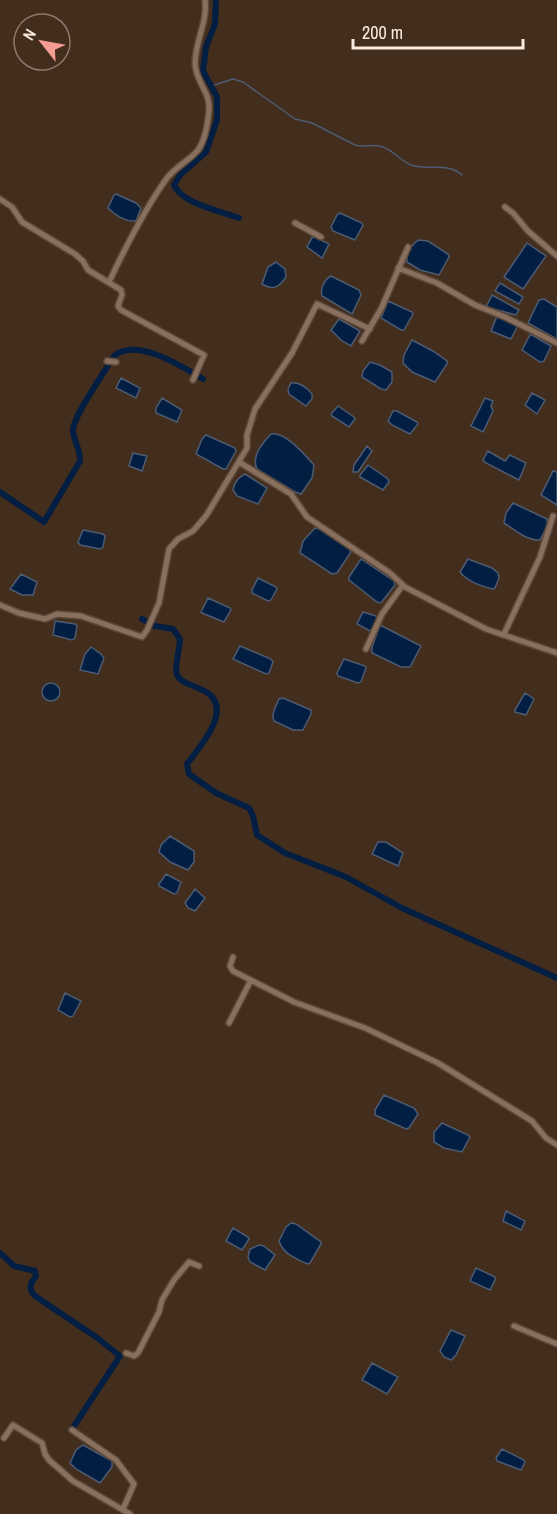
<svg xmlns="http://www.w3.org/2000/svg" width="557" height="1514" font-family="'Archivo Narrow',sans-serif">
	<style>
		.water { fill: #031e43; stroke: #4d5c72; stroke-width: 1.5 }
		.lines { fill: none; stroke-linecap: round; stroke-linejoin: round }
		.stream { stroke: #4d5c72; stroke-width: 1.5 }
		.canal { stroke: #031e43; stroke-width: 6 }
		.minor-casing { stroke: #5b483a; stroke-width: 8 }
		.minor { stroke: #896f5d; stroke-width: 5 }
	</style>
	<rect width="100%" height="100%" fill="#432d1c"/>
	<!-- water -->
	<path class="water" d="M116,194L136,203L141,208L136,221C125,222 115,215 108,208L114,195Z
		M340,213L362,223L363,225L355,240L333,231L331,227L337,215Z
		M313,236L329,244L322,258L307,247Z
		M419,240L428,241L448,254L449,257L439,275L420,270L407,262C406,255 412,243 419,240Z
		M527,243L546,256L523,289L504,277Z
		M276,262L285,269L286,277C279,287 274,291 262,284L268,267Z
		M331,276L359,290L361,295L352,314L322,296C320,288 324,280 331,276Z
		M500,283L523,297L519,304L495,291Z
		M492,295L519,310L516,315L486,307Z
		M544,299L557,307V339L528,323L539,300Z
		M388,301L412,312L413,314L404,330H401L381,318Z
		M497,316L518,325L511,339L491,331Z
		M339,319L360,331L351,346L342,341L331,330Z
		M530,335H532L551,346L544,361L540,362L522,350Z
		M412,340L433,351L447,361V364L435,382L412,372L403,363L404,355Z
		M370,362L380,365L392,372V382L386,390L381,389L362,377L363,371Z
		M121,378L140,388L136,398L116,388Z
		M291,383C299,382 307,388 312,394V399L306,406L289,394L288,389Z
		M532,393L545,400L537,414L525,405Z
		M162,398L182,410L177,422L156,413V408Z
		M485,398L493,401L491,406L493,411L483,432L471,426Z
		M338,406L354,417L355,419L349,427L332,416L331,414Z
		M393,411H397L417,422L418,424L410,434L392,425L388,421Z
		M271,434C286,432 304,454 314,465L312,478L301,494L295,492L257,469C251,456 262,444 271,434Z
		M206,435L235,448L236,451L226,469H223L196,454L202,439Z
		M367,446L372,451L358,472H353L354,465Z
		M488,451L505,461L510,455L526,463L519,480L486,463L483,460Z
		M133,453L147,456L142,471L129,466Z
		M368,465L388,479L389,482L383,490L360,477V475Z
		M553,471L557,472V505L541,495Z
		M245,474L267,488L258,504L237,496L233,490C234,483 239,477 245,474Z
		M513,503L547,519V526L540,540C527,541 515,530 504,523L506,513Z
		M315,528L319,529L349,549L351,552L337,573L332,574L300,553L303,541Z
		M83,530L103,534L105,536L103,547L100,549L80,545L78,542Z
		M361,559L394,581L395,585L381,603L377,602L349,580V577Z
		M468,559L492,568L498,573L499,578L495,588L493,589C481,586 468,582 460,572Z
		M21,574L37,582L33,595H22L10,589Z
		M258,578L276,587L277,589L271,600L268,601L252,593V590Z
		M208,598L230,608L231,610L224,622L202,613L201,612Z
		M363,612L376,616L377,618L372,630L370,631L357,624Z
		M55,621L75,624L77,626L75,638L72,640L53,635Z
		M380,625L421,646L410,667H401L372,653V647Z
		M240,646L271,659L273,662L269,673L266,674L233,659Z
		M91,647L101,654L104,658L98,674L80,670L85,654Z
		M344,659L365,666L366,668L361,682L358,683L338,676L337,673Z
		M42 692a9 9 0 1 1 18 0a9 9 0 1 1-18 0Z
		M525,693L534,699L526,715L515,712V710Z
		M283,698L311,710V714L303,730H293L274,721C271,714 276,706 279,699Z
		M170,836L194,851V862L188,870L170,862L159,852L161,845Z
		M378,842H386L403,853L398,866L372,854Z
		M166,874L181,882L177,893L174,894L159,886V884Z
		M195,889L205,898L195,911L188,908L185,903Z
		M65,993L81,1001L73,1016L70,1017L58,1010Z
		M384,1095L414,1108L418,1114L409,1128L406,1129L375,1115V1110Z
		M442,1123L468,1135L470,1137L462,1152L444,1148L434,1142V1132Z
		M506,1211L525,1221L521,1230L503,1221Z
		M291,1223L296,1224L321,1242V1244L310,1263L307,1264C295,1258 283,1254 279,1241L286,1227Z
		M233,1228L248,1237L249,1239L242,1250L226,1241Z
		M259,1245L264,1246L275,1255L265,1270L250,1262L248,1257L250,1249Z
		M476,1268L495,1277V1280L490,1290L470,1281Z
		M451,1330L465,1336L456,1355L451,1360L444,1357L440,1351Z
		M372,1363L398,1377L387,1394L362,1380Z
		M83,1445L112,1461V1467L100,1483L76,1469L70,1463L76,1450Z
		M502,1449L524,1460L525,1462L521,1470L497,1461L496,1458Z"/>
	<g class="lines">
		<!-- stream -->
		<path class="stream" d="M211,86L233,79L243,82L295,119L312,123L355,145C365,148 374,143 383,147C394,151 401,161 411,165C428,171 448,162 462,175"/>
		<!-- canal -->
		<path class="canal" d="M216,0L215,24L206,47L203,71L217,97V120L206,152L180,175L174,185C182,204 221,211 239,218
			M0,492L44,522L80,461C81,450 73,440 73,430C73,416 106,370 114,356C137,337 183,367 203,379
			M142,619L155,626L173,629L180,639C180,647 174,669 177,675C181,683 192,685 200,689C238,704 202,744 187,764L189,774L216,793L249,808L253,816L257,835L285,853L346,877L402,908L557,978
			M0,1253L14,1266L35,1271L36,1276C30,1284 28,1288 35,1296L96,1337L120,1356L74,1426"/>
		<!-- minor casing -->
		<g class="minor-casing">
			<path id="minor" d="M0,199L12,207L22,222L75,254L83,261L88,270L121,290L122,295L118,306L121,310L204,355L193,380
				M505,207L513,213L528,231L557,256
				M295,223L321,237
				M398,268L437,283L475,305L505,317L557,343
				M109,282C126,246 144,210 167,178C176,166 189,161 198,150C205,140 208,122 209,110C211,93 195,81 195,63C195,42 208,21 205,0
				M362,341L381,309L408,247
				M107,361L116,362
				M239,462L291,494L307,517L390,573L405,587L486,629L557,653
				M0,605L19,613L45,619L57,614L81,616L142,637L147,630L159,603L169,549L178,539L193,531L206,516L247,448V435L255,409L292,353L317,304L370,329
				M504,634L540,557L553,516
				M366,649L382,614L403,585
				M233,957L230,966L233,971L294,1002L365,1028L438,1063L532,1121L546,1138L557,1145
				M229,1023L251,980
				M514,1326L557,1344
				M126,1353L134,1356L138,1353L159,1312L162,1300L174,1280L189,1262L199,1266
				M72,1430L116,1460L134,1484L123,1509
				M4,1438L13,1425L42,1443L45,1454L49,1460L73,1481L130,1514"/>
		</g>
		<!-- minor -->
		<use href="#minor" class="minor"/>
	</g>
	<!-- north arrow -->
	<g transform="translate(42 42) rotate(301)"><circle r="28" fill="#432d1c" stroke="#8c796b" stroke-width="1.5"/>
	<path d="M0-4.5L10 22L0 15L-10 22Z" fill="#f59c93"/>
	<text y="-9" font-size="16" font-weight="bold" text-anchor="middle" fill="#faebe1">N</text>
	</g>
	<!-- scale -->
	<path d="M353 39v9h170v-9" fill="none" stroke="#faebe1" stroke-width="3"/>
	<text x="362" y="39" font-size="18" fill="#faebe1" stroke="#432d1c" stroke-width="4.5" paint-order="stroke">200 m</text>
</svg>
